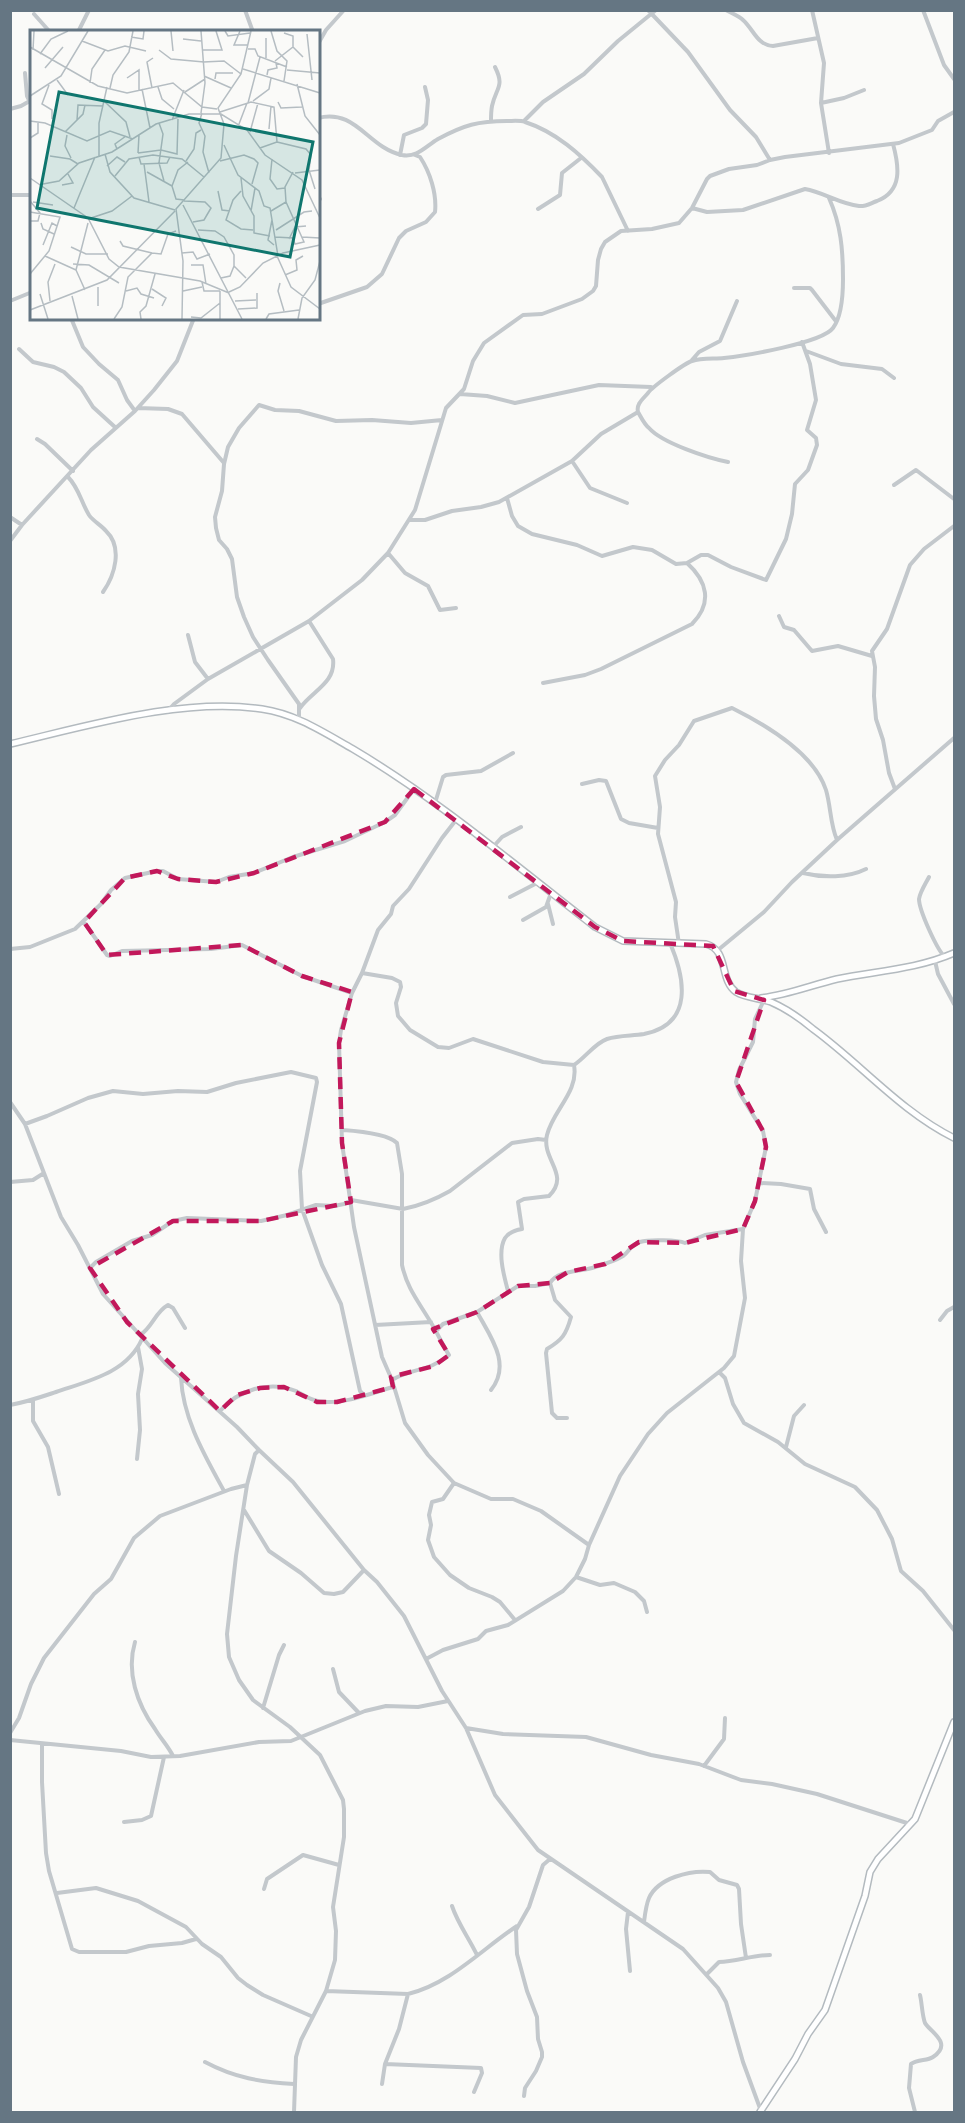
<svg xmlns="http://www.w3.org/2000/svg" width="965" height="2123" font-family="'Open Sans',sans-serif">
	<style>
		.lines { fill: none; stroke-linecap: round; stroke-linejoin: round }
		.secondary-casing { stroke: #b3babf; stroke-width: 8 }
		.street { stroke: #c3c8cc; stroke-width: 4 }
		.secondary { stroke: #fff; stroke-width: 5 }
		.marked { fill: none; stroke: #c2185b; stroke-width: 4.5; stroke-dasharray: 12 8; stroke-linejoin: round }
		.inset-road { fill: none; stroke: #b5bdc2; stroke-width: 1.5 }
		.view { fill: #0f766e; fill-opacity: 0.15; stroke: #0f766e; stroke-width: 3 }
		.inset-edge { fill: none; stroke: #657683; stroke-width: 3 }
	</style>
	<rect width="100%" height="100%" fill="#fafaf8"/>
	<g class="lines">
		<!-- secondary casing -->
		<g class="secondary-casing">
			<path id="secondary" d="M10,744C87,726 183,697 262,709C296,714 323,732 353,749C439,800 516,866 595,927L623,941L706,944C729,950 719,980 736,992C745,998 760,998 771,1002C785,1008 801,1019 813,1029C861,1064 900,1111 954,1138
				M761,998C787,995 812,985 837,979C877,971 917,969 954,953
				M760,2112L795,2059L808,2034L825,2010L865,1896L870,1872L878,1859L915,1819L954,1722"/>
		</g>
		<!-- street -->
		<path class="street" d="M245,10L253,32
			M648,10L688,52L730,110L756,137L770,160
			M726,10C731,13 739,16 743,20C754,30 757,45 773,46L818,38
			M812,10L824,63L821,103L829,153
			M923,10L944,65L954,79
			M34,14L50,32
			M78,32L89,10
			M318,44L326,30L344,10
			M25,73L27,96L32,106
			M821,103L844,98L864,90
			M10,109L21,106L28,102
			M318,118C356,108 368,148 402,155C417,158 426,146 438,139C464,125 478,121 507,121C513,121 520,120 525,122C556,132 580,154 602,177L628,231
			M491,121C491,116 491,111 492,106C496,87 505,87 495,67
			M524,121L543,102L584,74L618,41L656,10
			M400,155L404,135L422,128L426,124L428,100L425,87
			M10,195H32
			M318,197L320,199
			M692,208L707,212L743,210L805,189C823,192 840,204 859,206C865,207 871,203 877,201C903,191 899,166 893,144
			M538,209L560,195L562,173L581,158
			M794,288H810L812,290L835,320
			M10,301L32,292
			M318,304L367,287L382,274L399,238L406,231L426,222L435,212C437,194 430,172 420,157L415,155
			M71,318L83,347L99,364L118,380L127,400L135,411
			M19,349L33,362L54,367L64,372L81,388L93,407L116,428
			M806,351L841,364L882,369L894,378
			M692,360L699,352L720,341L737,301
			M460,394L487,396L515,403L599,385L651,387
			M138,408L168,409L182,414L224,463
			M638,412C641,417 644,424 649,428C662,443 708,458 728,462
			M37,439L45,444L73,471
			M572,461L590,488L627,503
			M68,477C79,488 81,502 89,515C93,521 101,525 106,531C123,547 115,575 103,592
			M894,485L916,470L954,499
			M507,498L512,516L518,526L532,534L577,545L602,556L633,547L652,550L676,564L687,563L701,555H708L731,567L766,580L786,539L792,514L795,484L808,470L817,445L816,438L807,430L816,400L810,364L802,342
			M10,517L22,525
			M409,520H425L452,511L481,507L499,502L572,461L601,434L638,412C636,404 643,399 648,393C652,387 685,363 692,361C701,358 714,359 724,358C744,356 822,343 833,328C842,316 843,293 843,279C843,250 841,225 829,198
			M10,541L22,525L91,450L135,411L154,390L177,361L194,318
			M388,553L405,573L428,586L440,610L456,608
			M779,616L784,627L794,630L812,651L838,646L872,656
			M188,635L195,662L208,679
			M543,683L585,675L601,669L692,624C713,603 707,581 687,563
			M300,708C312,691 336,683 333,659L309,621
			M168,711L174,704L208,679L309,621L362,580L388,553L415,510L446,408L464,389L473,361L484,343L523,315L542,314L582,299L593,291L596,286L598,260L601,249L605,242L621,231L652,229L679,223L692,208L707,179L710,176L729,169L757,165L770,160L785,157L899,143L932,130L938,121L954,112
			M299,718V704L268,660L253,637L244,617L237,597L232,559L227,549L219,540L216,528L215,517L222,491L224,464L228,447L239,428L259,405L275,410L299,411L336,421L372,420L411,423L442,420
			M582,784L599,780L606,781L621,819L629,823L658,828
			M895,789L889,773L883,740L876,719L874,696L875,667L872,651L887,629L910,565L924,549L954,526
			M435,803L443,777L446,775L481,771L513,753
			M456,820L442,838L409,889L393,906L391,914L378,930L362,973L352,993L341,1030L339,1043L342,1143L354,1227L382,1357L392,1380L405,1423L428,1455L454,1483L491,1499H513L541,1511L589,1545
			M493,847L502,837L521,827
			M803,873C823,878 848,878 866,869
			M929,877C926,883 920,892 919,899C919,910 937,950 945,957
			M510,897L537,883
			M548,904L553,924
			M523,920L546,907L551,893
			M84,922L107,955L110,956L122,951L211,949L242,945L302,976L352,993
			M679,944L675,917L676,902L658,834L660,807L655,776L665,760L679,745L694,721L732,708C764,724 814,753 826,790C831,807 830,824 837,840
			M10,949L30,947L75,929L101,904L111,890L125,878L157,871H163L178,879L216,882L229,877L254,873L293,857L345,841L385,822L395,815L414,789
			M718,950L764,912L792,882L837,840L954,738
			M935,961L938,974L954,1004
			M362,973L392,978L400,982L401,987L396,1003L398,1016L410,1030L438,1047L449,1048L473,1039L543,1062L574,1065C585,1058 595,1043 607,1039C619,1035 632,1036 644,1034C694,1024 685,978 670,943
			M10,1102L25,1124L61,1217L78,1245L103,1294L165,1363L237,1427L259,1450L293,1482L364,1570L377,1582L404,1616L442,1691L466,1728L495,1795L538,1850L683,1949L718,1988L726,2002L743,2062L761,2111
			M25,1124L47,1116L88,1098L113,1091L143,1094L178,1091L207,1092L236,1083L291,1072L316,1078L317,1082L300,1171L302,1209L322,1265L341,1304L360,1391L364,1395
			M343,1130C357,1131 388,1134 397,1143L402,1174V1265C407,1288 418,1301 430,1321C437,1332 442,1344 449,1355C429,1372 411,1368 392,1380
			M10,1182L33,1180L44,1173
			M760,1183L781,1184L810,1189L814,1209L826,1232
			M90,1268L96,1262L132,1241L152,1235L173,1221L187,1218L261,1221L287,1215L316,1205L334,1206L344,1204L351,1200L403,1209C419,1206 436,1199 450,1191L512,1143L538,1139L546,1140
			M550,1283L555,1300L571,1317C566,1335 562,1340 547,1349L546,1353L552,1413L557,1418H567
			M508,1291C504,1276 497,1252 505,1238C509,1232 516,1230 522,1229L518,1202L524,1199L549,1196C571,1174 541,1160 547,1135C553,1110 579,1092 574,1065
			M477,1312C490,1336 512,1364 491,1390
			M940,1320L947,1311L954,1307
			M375,1325L431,1322
			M435,1332L443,1324L477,1312L518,1286H535L550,1283C558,1270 579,1272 592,1268C602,1265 615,1261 623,1256C630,1251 630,1245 640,1242C649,1239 678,1240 685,1243L705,1235L743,1229
			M140,1335C152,1328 155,1312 168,1305L173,1308L185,1328
			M719,1372L725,1378L733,1404L744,1423L778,1442L805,1464L855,1487L877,1510L892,1539L901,1571L923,1591L954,1630
			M181,1378C183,1419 205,1456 224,1491
			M33,1401V1421L48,1447L59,1494
			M10,1405C27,1402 41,1397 56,1392C88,1381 127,1373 142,1339
			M220,1411C238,1390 269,1380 296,1391C306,1396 313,1402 326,1402C348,1403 372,1393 393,1387
			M786,1447L794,1416L804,1405
			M259,1450L255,1454L247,1485L236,1556L227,1634L229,1657L239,1680L253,1700L290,1727L320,1755L343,1800L344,1809V1837L333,1907L336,1931L335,1960L326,1991L301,2040L296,2057L294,2112
			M137,1459L140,1430L138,1394L142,1369L138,1347
			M454,1483L443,1499L432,1502L429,1515L431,1525L428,1540L434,1557L450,1575L469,1588L492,1597L500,1602L515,1620
			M244,1510L269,1551L301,1573L324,1593L334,1594L343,1592L364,1570
			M576,1577L600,1585L614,1583L635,1592L644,1601L647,1612
			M135,1642C126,1672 137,1704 155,1729C161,1739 168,1746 173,1756
			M426,1659L443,1650L478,1639L486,1631L508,1625L563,1591L576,1577L585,1559L589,1545L620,1476L648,1434L667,1413L724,1368L734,1356L745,1298L741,1261L743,1229L755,1201L766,1147L763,1131L740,1094L736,1082L739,1070L753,1042L755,1019L764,1000
			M333,1669L339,1692L359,1713
			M263,1708L279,1655L284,1645
			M466,1728L503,1734L586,1737L651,1755L699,1764L741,1780L772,1784L817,1794L910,1824
			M10,1733L19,1718L31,1684L44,1658L94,1594L111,1579L134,1538L160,1516L231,1489L247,1485
			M10,1740L121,1751L151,1757L180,1756L259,1742L291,1741L365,1711L386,1706L418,1707L448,1701
			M42,1744V1782L46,1853L49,1871L72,1949L79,1952H126L149,1946L182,1943L196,1939
			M704,1766L724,1739L725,1718
			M124,1822L142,1820L151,1816L164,1757
			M264,1889L267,1879L303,1855L339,1865
			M57,1893L96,1888L138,1901L186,1927L202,1944L221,1957L238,1978L247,1985L263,1995L311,2016
			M452,1906C458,1924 469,1938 477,1955
			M628,1912L626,1929L630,1971
			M644,1922C645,1914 646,1905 649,1898C658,1878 690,1870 710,1872L719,1880L737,1885L739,1889L741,1924L746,1958
			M707,1974L719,1962C736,1962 752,1955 770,1955
			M326,1991L408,1994C450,1984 482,1949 517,1926
			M205,2062C235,2078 261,2082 294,2084
			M385,2064L481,2068L482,2073L474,2092
			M382,2084L385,2064L399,2029L408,1994
			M524,2096L525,2088L536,2071L542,2057V2052L538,2039L537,2017L527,1991L517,1954L516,1930L529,1907L543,1865L550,1859
			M915,2112L909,2088L911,2064C918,2059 927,2061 933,2057C954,2043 929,2031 925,2023C922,2015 922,2003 920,1995"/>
		<!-- secondary -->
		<use href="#secondary" class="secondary"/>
	</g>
	<!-- marked area -->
	<path class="marked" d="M414,789L595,927L623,941L713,946L734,991L764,1000L736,1082L763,1131L766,1147L755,1201L743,1229L685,1243L639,1242L605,1264L568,1272L550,1283L518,1286L477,1312L433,1329L449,1355L434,1366L391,1377L393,1387L337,1402H317L284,1387L260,1388L237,1395L220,1411L127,1322L90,1268L173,1221H261L351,1202L342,1143L339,1043L352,992L302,976L242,945L107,955L84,922L125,878L157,871L178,879L216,882L254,873L385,822Z"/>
	<!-- overview -->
	<g transform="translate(30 30)">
		<rect width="290" height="290" fill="#fafaf8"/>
		<path class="inset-road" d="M141,1L143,21M195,1L198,6L220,3M210,1L204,15H218M241,1L247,21L257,31L254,51M254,3L263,6V17M277,4L282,50M101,7L113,9L114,1M153,9L171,11M52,11L78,21L95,16L116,21M0,17L68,56L97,63L143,53L172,77L187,79M218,19H225L228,26L257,37M3,20L4,1M129,20L141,29L174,32M172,20H192L186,1M10,24L21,9L38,1M236,28V8M245,31L263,17L273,27M173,32L194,31L211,44M15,38L33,17M213,39L290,63M257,40L290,43M237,45L238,40L247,38L246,33M174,46L201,58M97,48L109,40V60M185,49L186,43H203M27,50L38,65M60,53L62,39L75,20M267,54L275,86L290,105M19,55L12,74L22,80V89M128,57L132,69L144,79M80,58L83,45L99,22L103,1M122,58L117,32L123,28M112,59L120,98M155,62L175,49M0,66L31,46L58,1M223,71L239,59L241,48M75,72L96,92L100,107M248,72L251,78L272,77M218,73L230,27M190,82L221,72L244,77L247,112L230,118M171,83L175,53L171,1M172,83L169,93L175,106L173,122L179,143M47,90L48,75L73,76M142,90L154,60M0,91L15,93L57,111L80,101L103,109M129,93L133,104L129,133L134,151M209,94L217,73M239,99L241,76M35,102L53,84L55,75M220,102L228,73M37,105L35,116L41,128M0,108L8,103V93M247,112L276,119L281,125L279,140M194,115L208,145L229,161L234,176L240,178L248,226M87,119L85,114L96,106M108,123L131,120L147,124L148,89M108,123L109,105M75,124L80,142L104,168L145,180M20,126L40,129L48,134M69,126V93L77,57M109,127L111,134L137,133L140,127M242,129L240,149L247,159L255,158M156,131L164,119L166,103L171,100M190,131L214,125L224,129L228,133L222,154M114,134L119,172M77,136L87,127L95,132M279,140L285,159M117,142L142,156M265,143L290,140M85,146L99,129L123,125L152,129L174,147M0,148L58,188L79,229L89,237L170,251L199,263M211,148L213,166L224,186V203L240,206M13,154L29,151L49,133L82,122L126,94L159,84H191L217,100L235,125L272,150L290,188M32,155L43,153L38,144M188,161L192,180L200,181M211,161L203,170L196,190L211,199L223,200M154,170L146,169L142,156L148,140L158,132M0,171L10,183L8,191H0M154,171L175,172L181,178L174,190L163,192M3,172L23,175M153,175L212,289M44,178L65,127M221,181L225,158M241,181L256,172L255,157L263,142M0,182L30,187L19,221L0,244M58,189L82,181L102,166M242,190L238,210L244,215M11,193L13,199L24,204M168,200L185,201L194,207L204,225V236L216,248M246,200L274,182L282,181M245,207L263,208L265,214L274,212L256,172M272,207L290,208M259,209L265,197L276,196M90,211L93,216L122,223M13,215L22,193L27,196M41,217L56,224H78M152,223L163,222L167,229L180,224M15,226L46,240M247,226L261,257L290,279M43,234L59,235L89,253M161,235H173L176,254M255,245L267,240L266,230L273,226M191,248L200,246L204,236M172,252L174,261H190M250,253L248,261L254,281M68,257V276M122,259L136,268L132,276M55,260L46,240L58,193M96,261L107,258L111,264L124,268M153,261L172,257M199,262L210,257L233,233L253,223L290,215M10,264L18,289M42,266L48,289M20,271L18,252L25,234M205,271L226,270M208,279L227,278V263M0,280L77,250L145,181M161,287L171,288L190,273M84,289L92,277L98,247L122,223L131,224L138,204L146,201M111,289L110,282L116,276L125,244M152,289L153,231L146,179L191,128L194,94L188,78L211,44L221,1M190,289V261M236,289L239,284L269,280M268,289L272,268L285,250L290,231"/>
		<path class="view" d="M29,62L283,112L260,227L7,178Z"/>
		<rect width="290" height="290" class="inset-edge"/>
	</g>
	<!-- border -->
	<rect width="965" height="2123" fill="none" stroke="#657683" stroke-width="24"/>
</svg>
